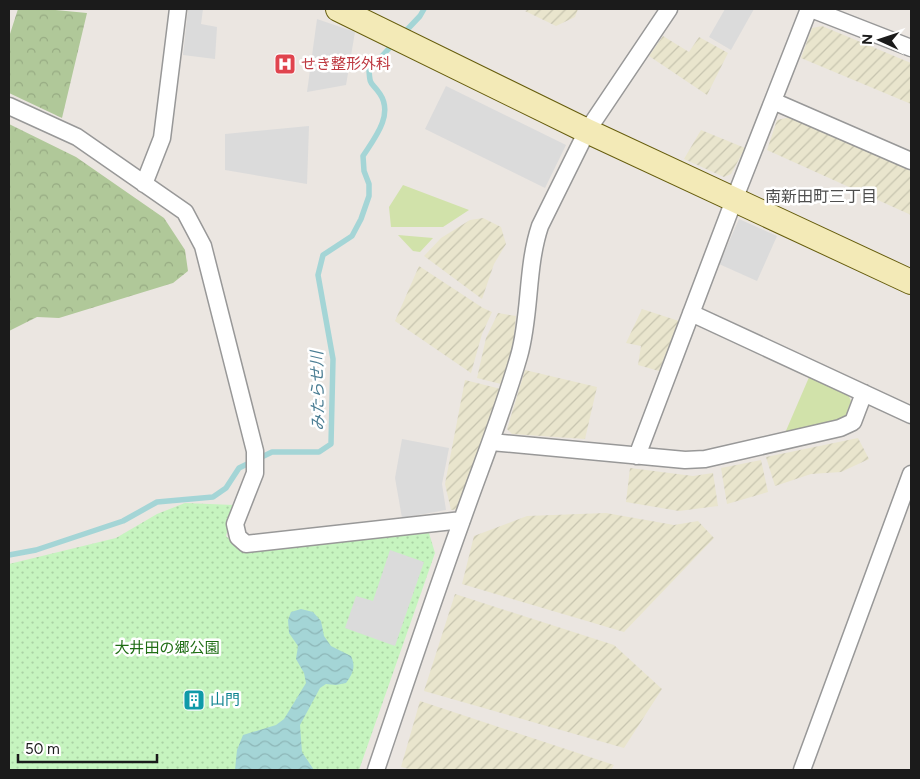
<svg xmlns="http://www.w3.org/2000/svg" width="920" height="779" font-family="Figtree,'Noto Sans JP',sans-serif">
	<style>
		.farmland { fill: url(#farmland-furrows) }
		.grass { fill: #d1e2aa }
		.forest { fill: url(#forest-crowns) }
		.park { fill: url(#park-dots) }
		.parking { fill: #dbdbdb }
		.water { fill: url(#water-waves) }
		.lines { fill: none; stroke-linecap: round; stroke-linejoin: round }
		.stream { stroke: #a4d5d6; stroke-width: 5.5 }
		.street-casing { stroke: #989898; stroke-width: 19 }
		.secondary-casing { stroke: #665d0d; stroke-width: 26 }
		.street { stroke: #fff; stroke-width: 16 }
		.secondary { stroke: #f3eab7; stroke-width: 24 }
		.labels { text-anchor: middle; stroke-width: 5; stroke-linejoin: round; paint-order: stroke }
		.health-label { font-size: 15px; fill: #be3a42; stroke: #fff; text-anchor: start }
		.park-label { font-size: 15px; fill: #1f6d14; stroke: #fff }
		.culture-label { font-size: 15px; fill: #0d838f; stroke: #fff; text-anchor: start }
		.neighbourhood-label { font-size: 16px; fill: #4e4e4e; stroke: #fff }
		.water-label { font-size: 16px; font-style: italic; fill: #4a7d93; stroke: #fff }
	</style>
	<defs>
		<pattern id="farmland-furrows" width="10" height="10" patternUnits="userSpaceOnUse" patternTransform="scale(1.25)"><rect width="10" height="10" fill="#e9e5cd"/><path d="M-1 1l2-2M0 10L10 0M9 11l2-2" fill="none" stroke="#c7c4af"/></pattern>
		<pattern id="forest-crowns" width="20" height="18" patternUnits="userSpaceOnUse" patternTransform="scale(1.25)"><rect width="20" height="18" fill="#b0c899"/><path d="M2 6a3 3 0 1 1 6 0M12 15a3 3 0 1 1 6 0" fill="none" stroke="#97ab83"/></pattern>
		<pattern id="park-dots" width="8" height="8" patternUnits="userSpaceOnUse" patternTransform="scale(1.25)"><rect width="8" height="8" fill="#c6f4bf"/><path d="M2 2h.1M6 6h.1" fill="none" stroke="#aad1a4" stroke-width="1.8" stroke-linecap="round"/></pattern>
		<pattern id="water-waves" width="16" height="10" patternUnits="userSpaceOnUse" patternTransform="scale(1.25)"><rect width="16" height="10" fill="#a4d5d6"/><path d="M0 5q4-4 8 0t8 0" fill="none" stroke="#8db6b7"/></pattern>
	</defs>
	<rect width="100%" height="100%" fill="#ebe6e1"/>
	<!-- farmland -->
	<path class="farmland" d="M530,9H578L575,17L556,26L525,11Z
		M822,26L911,63V104L801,58L812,28Z
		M663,36L689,52L699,37L728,53L707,95L649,56Z
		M791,117L911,171V215L767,150L777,120Z
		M701,130L745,148L731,174L724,177L684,159Z
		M483,218L501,227L506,244L494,264L482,299L424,256L441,238L470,220Z
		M419,266L483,308L492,312L482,334L471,373L395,321Z
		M642,309L679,321L659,371L638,365L641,346L626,343Z
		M498,313L516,316L513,346L501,384L477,378L486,338Z
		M525,370L597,387L585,439L512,434L507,429Z
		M465,380L501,389L460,509L451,510L445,484Z
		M858,438L869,459L841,472L811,474L775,486L766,457Z
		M761,460L768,492L727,504L721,468Z
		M630,468L693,476L713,473L718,506L679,511L626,502Z
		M606,513L674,525L698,521L714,538L624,632L462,584L474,536L527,516Z
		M455,594L614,645L662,689L624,748L424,691Z
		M420,701L614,765L611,770H413L401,767Z"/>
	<!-- grass -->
	<path class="grass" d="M403,185L469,210L443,227H391L389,207Z
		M398,235L433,238L420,252L413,251Z
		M810,375L848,394L851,401L845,418L785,433Z"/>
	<!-- forest -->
	<path class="forest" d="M18,9H45L87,13L62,118L9,93V37Z
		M9,124L76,157L164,218L185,250L188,271L173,283L59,318L37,317L9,331Z"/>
	<!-- park -->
	<path class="park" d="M185,503L234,505L226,536L243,552L429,533L435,553L359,770H9V564L116,538L157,514Z"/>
	<!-- parking -->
	<path class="parking" d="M188,9H203L201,24L217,27L215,59L183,55Z
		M725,9H754L731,50L709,37Z
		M317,19L355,32L346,85L307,92Z
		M446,86L566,145L545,188L425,129Z
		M309,126L307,184L225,170V134Z
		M739,219L777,236L757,281L719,264Z
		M402,439L449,448L442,484L446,510L402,518L395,478Z
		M390,550L424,562L395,646L345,628L356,596L373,601Z"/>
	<!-- water -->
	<path class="water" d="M301,609L313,612L321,621L324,636L331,646L351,656C356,667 353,673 346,683L336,685L326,684L320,688L300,725L302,752L314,770H235L237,750L243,735L276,725L284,719L306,683L304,673L296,659L298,646L289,633L288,620L291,612Z"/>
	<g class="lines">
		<!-- stream -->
		<path class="stream" d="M403,34L420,16L424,9
			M9,555L36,550L123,521L157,502L213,497L226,488L239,468L272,452H319L331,444L333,359L318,275L323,255L352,236L361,219L369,196V184L364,171L363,156C374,139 394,115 380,94C371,81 370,87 369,70L395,42"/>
		<!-- street casing -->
		<g class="street-casing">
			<path id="street" d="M811,9L911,48
				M773,101L911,161
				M9,106L77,137L185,212L203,246L255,451V473L235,524L238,537L246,544L462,520
				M144,184L162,138L178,9
				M691,313L911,415
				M491,442L685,460L705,459L840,428L853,422L864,393
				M637,456L734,200L809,9
				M376,770C404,687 432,603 462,520C481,466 503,412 519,356C531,314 526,268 540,226L587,131L669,9
				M802,770L911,474"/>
		</g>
		<!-- secondary casing -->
		<g class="secondary-casing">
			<path id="secondary" d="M338,9L587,131L911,282"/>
		</g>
		<!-- street -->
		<use href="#street" class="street"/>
		<!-- secondary -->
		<use href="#secondary" class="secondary"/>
	</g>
	<!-- icons -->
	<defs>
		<g id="hospital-square" transform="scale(1.125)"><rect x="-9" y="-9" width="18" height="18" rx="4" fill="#e0444e" stroke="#fff"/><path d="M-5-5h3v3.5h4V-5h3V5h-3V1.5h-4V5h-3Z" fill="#fff"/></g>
		<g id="building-square" transform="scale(1.125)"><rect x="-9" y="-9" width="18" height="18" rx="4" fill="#0f9aa8" stroke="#fff"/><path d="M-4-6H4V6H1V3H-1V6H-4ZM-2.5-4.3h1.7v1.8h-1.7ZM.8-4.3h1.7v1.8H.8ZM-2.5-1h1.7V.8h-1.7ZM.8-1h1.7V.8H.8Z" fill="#fff"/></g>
	</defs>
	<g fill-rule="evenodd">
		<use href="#hospital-square" x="285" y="64"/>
		<use href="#building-square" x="194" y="700"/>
	</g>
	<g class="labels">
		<!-- health labels -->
		<g class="health-label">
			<text x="301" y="69">せき整形外科</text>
		</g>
		<!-- park labels -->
		<g class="park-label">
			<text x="167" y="653">大井田の郷公園</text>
		</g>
		<!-- culture labels -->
		<g class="culture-label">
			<text x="210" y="705">山門</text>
		</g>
		<!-- neighbourhood labels -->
		<g class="neighbourhood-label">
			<text x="821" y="202">南新田町三丁目</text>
		</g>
		<!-- water labels -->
		<g class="water-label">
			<text transform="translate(317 391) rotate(-91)" y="6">みたらせ川</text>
		</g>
	</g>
	<!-- border -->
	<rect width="920" height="779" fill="none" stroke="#1b1b1b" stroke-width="20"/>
	<!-- north arrow -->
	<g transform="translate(880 40) rotate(273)" stroke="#ffffff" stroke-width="4" paint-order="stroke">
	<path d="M0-4L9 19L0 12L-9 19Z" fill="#1b1b1b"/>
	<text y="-8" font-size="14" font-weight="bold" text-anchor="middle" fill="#1b1b1b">N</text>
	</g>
	<!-- scale -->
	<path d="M18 754v8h139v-8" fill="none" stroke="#1b1b1b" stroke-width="2.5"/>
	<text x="25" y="754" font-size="15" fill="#1b1b1b" stroke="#ffffff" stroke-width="4" paint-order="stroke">50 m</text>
</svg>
